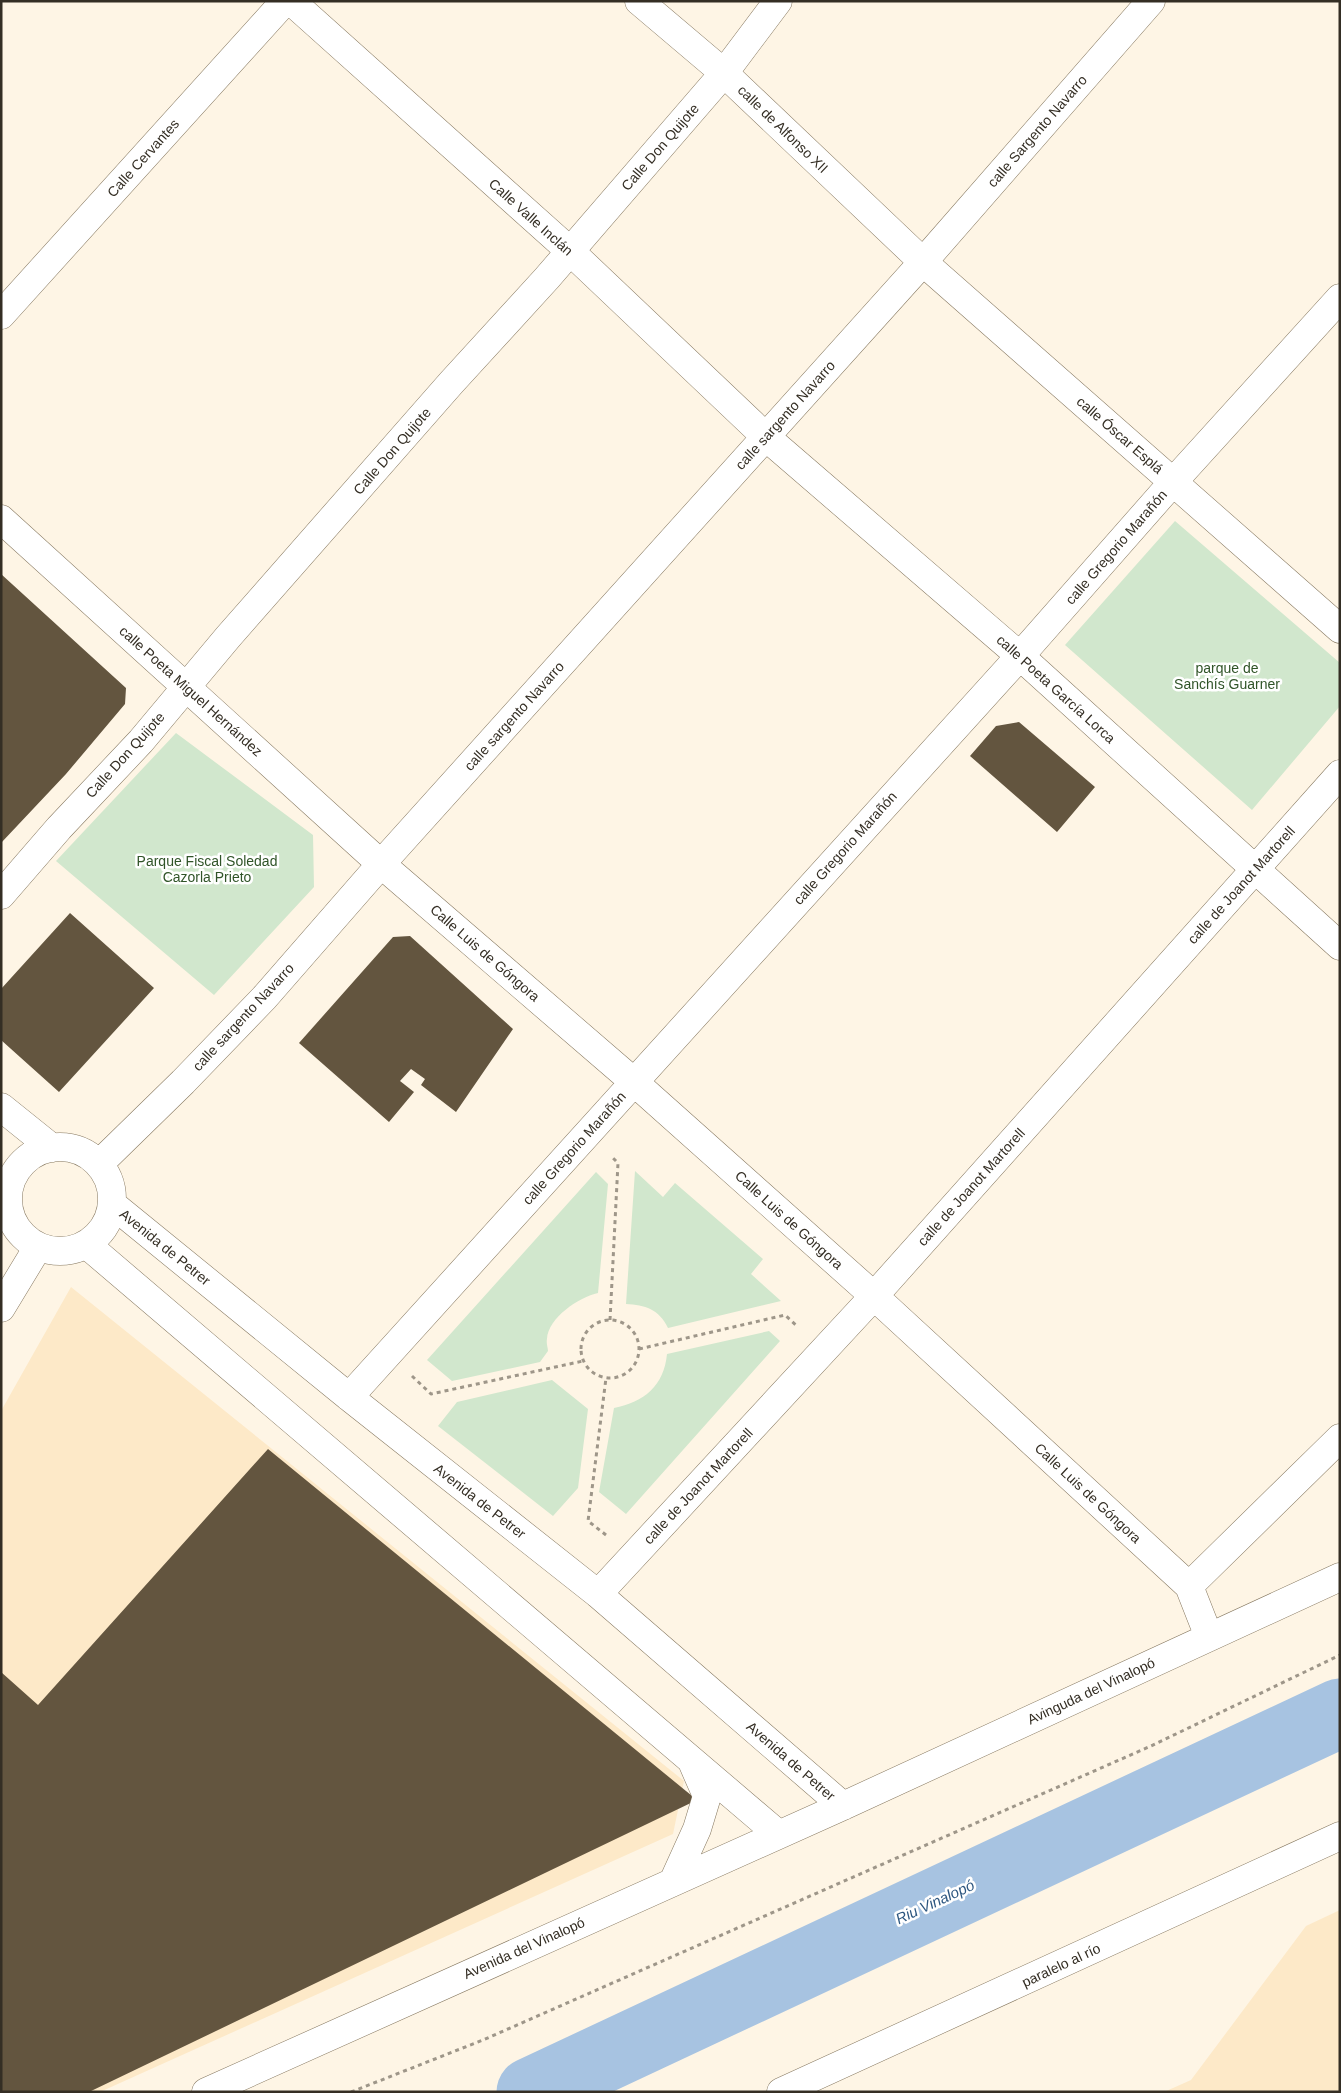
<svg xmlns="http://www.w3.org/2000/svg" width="1341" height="2093" font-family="Helvetica,sans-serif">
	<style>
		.built { fill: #fde9c8 }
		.green { fill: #d1e7cd }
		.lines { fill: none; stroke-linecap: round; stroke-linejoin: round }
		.river { stroke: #a7c3e1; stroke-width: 69 }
		.building { fill: #63553f }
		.minor-casing { stroke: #867860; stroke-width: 29 }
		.path { stroke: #9e9689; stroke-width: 3; stroke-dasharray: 4 4; stroke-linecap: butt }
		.minor { stroke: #fff; stroke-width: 28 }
		.labels { text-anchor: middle; stroke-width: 5; stroke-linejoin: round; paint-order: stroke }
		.street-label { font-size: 14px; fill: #342e24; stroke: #fff }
		.park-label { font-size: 14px; fill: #305428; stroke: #fff }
		.water-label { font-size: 15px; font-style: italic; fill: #2e5780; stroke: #fff }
	</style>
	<rect width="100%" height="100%" fill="#fef5e5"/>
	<!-- built -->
	<path class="built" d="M71,1287L684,1781L673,1834L100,2092H1V1411Z
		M1340,1910V2092H1164L1191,2080L1306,1926Z"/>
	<!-- green -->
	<path class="green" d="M1175,521L1340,663V706L1252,810L1065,645Z
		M176,733L313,835L314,887L214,995L56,861Z
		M635,1171L663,1197L675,1183L763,1259L751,1274L781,1301L668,1328C659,1309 645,1305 626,1304Z
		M596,1172L608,1184L598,1293C579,1297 548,1318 547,1339C546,1343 548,1348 548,1351L540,1362L452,1381L427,1360Z
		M769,1331L780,1341L626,1514L599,1492L614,1408C644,1402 664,1386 667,1354Z
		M552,1380L588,1409L578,1488L553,1516L438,1426L457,1402Z"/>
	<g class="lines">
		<!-- river -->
		<path class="river" d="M531,2092L1340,1713"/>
	</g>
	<!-- building -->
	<path class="building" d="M1,574L126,688L125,704L66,774L1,843Z
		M1019,722L1095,787L1057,832L970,756L996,726Z
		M70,913L154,988L59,1092L1,1040V989Z
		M410,936L513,1029L456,1112L421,1085L425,1079L411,1069L400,1081L414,1092L389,1122L299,1043L393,937Z
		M268,1449L697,1800L89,2092H1V1672L38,1705Z"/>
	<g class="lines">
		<!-- minor casing -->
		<g class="minor-casing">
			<path id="minor" d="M291,1L570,251L766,437L1020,656L1340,946
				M639,1L724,73L923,262L1340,629
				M1,315L285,1
				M1,519L381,864L634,1082L874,1296L1189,1586L1209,1637
				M1,895L59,828L141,741L228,637L451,383L547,278L724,73L778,1
				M1,1107L52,1148
				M8 1199a52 52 0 1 1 104 0a52 52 0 1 1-104 0Z
				M99,1164L183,1082L264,998L381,864L923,262L1151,1
				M112,1204L349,1397L598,1594L843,1806
				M86,1244L778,1834
				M1,1308L38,1247
				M349,1397L1020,656L1173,482L1340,298
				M1189,1586L1340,1438
				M598,1594L874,1296L1340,774
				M673,1882L697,1829L707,1796L693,1764
				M206,2092L843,1806L1340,1577
				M781,2092L1340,1836"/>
		</g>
		<!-- path -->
		<path class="path" d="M581 1349a29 29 0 1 1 58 0a29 29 0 1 1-58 0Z
			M610,1320L618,1163L611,1156
			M639,1349L785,1315L797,1326
			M412,1376L431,1394L583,1361
			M606,1535L588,1521L606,1378
			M351,2092L483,2040L1151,1746L1340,1655"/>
		<!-- minor -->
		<use href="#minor" class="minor"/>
	</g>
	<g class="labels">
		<!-- street labels -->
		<g class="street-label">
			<text transform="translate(783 129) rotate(44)" y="5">calle de Alfonso XII</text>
			<text transform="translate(1037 131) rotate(-49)" y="5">calle Sargento Navarro</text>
			<text transform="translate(660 147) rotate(-49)" y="5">Calle Don Quijote</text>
			<text transform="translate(143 158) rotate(-48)" y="5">Calle Cervantes</text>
			<text transform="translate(531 217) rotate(42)" y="5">Calle Valle Inclán</text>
			<text transform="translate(785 415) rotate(-48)" y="5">calle sargento Navarro</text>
			<text transform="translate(1120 435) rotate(41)" y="5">calle Óscar Esplá</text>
			<text transform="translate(392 451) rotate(-49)" y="5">Calle Don Quijote</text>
			<text transform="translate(1116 547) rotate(-49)" y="5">calle Gregorio Marañón</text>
			<text transform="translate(1056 689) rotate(42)" y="5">calle Poeta García Lorca</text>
			<text transform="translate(191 691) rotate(42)" y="5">calle Poeta Miguel Hernández</text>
			<text transform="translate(514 716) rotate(-48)" y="5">calle sargento Navarro</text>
			<text transform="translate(125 755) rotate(-48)" y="5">Calle Don Quijote</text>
			<text transform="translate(845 848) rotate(-48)" y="5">calle Gregorio Marañón</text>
			<text transform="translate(1241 885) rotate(-48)" y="5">calle de Joanot Martorell</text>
			<text transform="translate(485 953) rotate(41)" y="5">Calle Luis de Góngora</text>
			<text transform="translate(243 1017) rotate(-47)" y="5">calle sargento Navarro</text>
			<text transform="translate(574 1148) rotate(-48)" y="5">calle Gregorio Marañón</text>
			<text transform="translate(971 1187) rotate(-48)" y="5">calle de Joanot Martorell</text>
			<text transform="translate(789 1220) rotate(42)" y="5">Calle Luis de Góngora</text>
			<text transform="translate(165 1247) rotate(39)" y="5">Avenida de Petrer</text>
			<text transform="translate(698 1486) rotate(-47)" y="5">calle de Joanot Martorell</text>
			<text transform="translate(1088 1493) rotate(43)" y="5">Calle Luis de Góngora</text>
			<text transform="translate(480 1501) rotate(38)" y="5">Avenida de Petrer</text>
			<text transform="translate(1091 1691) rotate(-25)" y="5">Avinguda del Vinalopó</text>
			<text transform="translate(791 1761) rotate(41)" y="5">Avenida de Petrer</text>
			<text transform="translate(524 1948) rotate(-24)" y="5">Avenida del Vinalopó</text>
			<text transform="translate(1061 1965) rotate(-25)" y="5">paralelo al río</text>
		</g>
		<!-- park labels -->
		<g class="park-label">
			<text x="1227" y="673">parque de<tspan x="1227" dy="16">Sanchís Guarner</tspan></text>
			<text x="207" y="866">Parque Fiscal Soledad<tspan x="207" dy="16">Cazorla Prieto</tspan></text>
		</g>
		<!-- water labels -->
		<g class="water-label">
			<text transform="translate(935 1902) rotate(-25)" y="5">Riu Vinalopó</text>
		</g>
	</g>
	<!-- border -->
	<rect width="1341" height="2093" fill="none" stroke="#342e24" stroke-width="5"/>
</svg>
